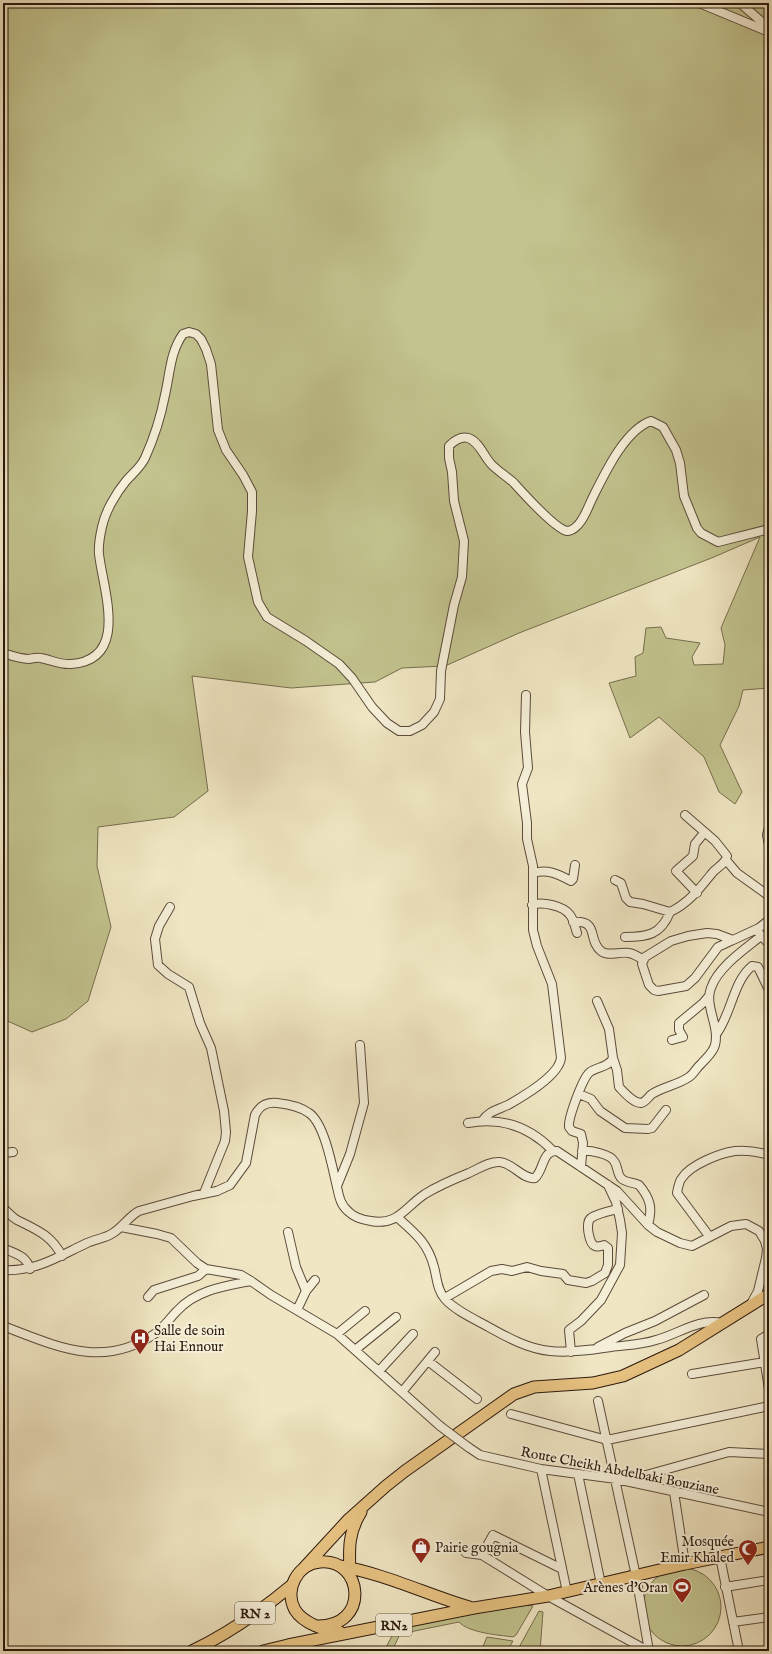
<svg xmlns="http://www.w3.org/2000/svg" width="772" height="1654" font-family="'IM FELL English',serif">
	<style>
		.green { fill: #c2c38e; stroke: #766d4d }
		.lines { fill: none; stroke-linecap: round; stroke-linejoin: round }
		.minor-casing { stroke: #5c4b3a; stroke-width: 10 }
		.major-casing { stroke: #2a170c; stroke-width: 13 }
		.minor { stroke: #f5efd8; stroke-width: 8 }
		.major { stroke: #e8c382; stroke-width: 11 }
		.minor-bridge-casing { stroke: #5c4b3a; stroke-width: 10; stroke-linecap: butt }
		.minor-bridge { stroke: #f5efd8; stroke-width: 8 }
		.labels { text-anchor: middle; stroke-width: 4; stroke-linejoin: round; paint-order: stroke }
		.shield { fill: #f5efd8; stroke: #675849; stroke-width: 1 }
		.shield-label { font-size: 13px; font-weight: bold; fill: #2a170c }
		.poi-label { font-size: 14px; fill: #2a170c; stroke: #f5efd8; text-anchor: start }
		.street-label { font-size: 14px; fill: #2a170c; stroke: #f5efd8 }
	</style>
	<rect width="100%" height="100%" fill="#f0e6c3"/>
	<filter id="stains"><feTurbulence type="fractalNoise" baseFrequency=".005" numOctaves="4"/><feColorMatrix values="0 0 0 0 .2 0 0 0 0 .09 0 0 0 0 .02 0 0 0 .5 -.17"/></filter>
	<radialGradient id="worn" r=".72"><stop offset=".6" stop-color="#630" stop-opacity="0"/><stop offset="1" stop-color="#630" stop-opacity=".3"/></radialGradient>
	<!-- green -->
	<path class="green" d="M3,3H769V688L743,690L739,706L720,745L742,792L735,804L719,792L704,757L659,717L630,738L609,683L636,676L635,657L643,653L646,628L661,627L666,638L700,643L692,657L694,665L723,664L725,645L721,628L760,537L714,557L519,633L445,666L402,668L375,682L291,688L192,676L208,791L174,817L98,827L97,866L111,927L88,1001L66,1019L32,1032L3,1019Z
		M643 1607a39 39 0 1 1 78 0a39 39 0 1 1-78 0Z
		M514,1604L533,1606L516,1635L513,1637C499,1635 469,1633 459,1622L400,1634L392,1651H384L392,1636L384,1631Z
		M539,1611L543,1612L540,1651H517Z
		M487,1637L513,1641L507,1651H481Z"/>
	<g class="lines">
		<!-- minor casing -->
		<g class="minor-casing">
			<path id="minor" d="M699,3L769,32
				M740,3L769,28
				M3,653C12,656 20,659 29,659C34,658 37,657 41,658C51,660 61,665 71,664C130,660 103,590 99,554C98,545 100,536 102,527C105,512 116,493 126,481C132,474 141,467 145,458C154,438 161,416 165,395C170,374 170,352 183,334L189,332L196,334L201,339L206,349L211,364L218,430L226,450L243,475L252,492V511L248,557L258,602L267,617L306,641L339,664L352,678L372,707L387,723L399,731H410L422,725L434,712L440,699L441,671L454,605L462,577L464,541L454,501L452,472L449,458V446C454,441 460,436 468,438C479,441 484,457 492,465C498,471 506,476 513,482C523,493 555,529 567,531C572,531 578,526 581,521C586,514 589,505 593,497C605,473 625,430 651,421L663,427L676,450L680,463L684,496L697,528L701,533L718,542L769,529
				M769,827L767,835L769,845
				M726,860L737,873L769,896
				M533,873C548,869 558,874 571,881L573,879L575,865
				M615,880L621,883L626,898L630,902L643,904L670,912C689,903 700,888 713,872C718,867 726,863 727,856L715,841L685,815
				M697,893L676,871L693,856L695,844L704,833
				M532,905C542,901 564,906 570,915C574,920 575,927 577,933
				M170,907L159,926L155,939L158,965L168,974L189,987L200,1023L211,1048L224,1111L226,1132L225,1141L204,1193
				M573,922C600,920 587,940 601,951C608,957 620,951 629,953C634,954 639,957 643,960
				M707,933L717,934L733,940L718,947L695,978L686,986L658,991L654,990L649,985L642,964L645,957L671,941L688,936Z
				M759,933L769,944
				M625,937C647,937 661,935 670,912
				M733,940L759,928L769,920
				M717,1033C732,1012 733,982 752,966L758,967L769,990
				M672,1040L683,1037L679,1030V1023L703,1003L709,996
				M613,1058L617,1070L619,1087C624,1092 633,1103 641,1103C646,1102 648,1097 652,1094C662,1087 678,1085 689,1077C694,1074 696,1068 701,1064C706,1058 713,1053 715,1045C720,1026 704,1006 711,988C718,967 745,949 761,936
				M579,1094L591,1099L600,1111L625,1128L648,1129L652,1128L666,1110
				M482,1121C489,1111 497,1110 508,1105C522,1097 559,1076 561,1058L552,984L537,946L533,930V866L527,839V823L522,784L528,768L525,732L526,695
				M468,1123C501,1117 530,1127 553,1151
				M582,1151C590,1150 610,1154 614,1161C618,1166 617,1174 621,1178C625,1183 633,1182 639,1185C650,1198 653,1208 648,1225
				M3,1153L13,1152
				M581,1167L583,1143L581,1134L572,1131L569,1127C568,1118 583,1077 590,1072C597,1067 609,1067 613,1058L609,1029L597,1001
				M337,1186L350,1154L364,1103L360,1045
				M3,1208C8,1212 12,1217 17,1220C37,1230 51,1235 62,1256
				M397,1217C415,1233 428,1243 434,1267C437,1278 437,1290 445,1299C455,1310 472,1318 485,1325C505,1336 527,1349 550,1351C570,1353 591,1350 611,1347C626,1345 641,1345 656,1340C679,1334 698,1318 722,1323
				M121,1227L157,1234L171,1238L197,1263L206,1269L241,1275L251,1281L271,1295L337,1334L440,1426
				M288,1232L296,1267L306,1291
				M709,1236L677,1193C678,1188 679,1181 682,1178C690,1165 720,1153 735,1151C745,1150 759,1152 769,1155
				M3,1248C15,1254 26,1255 30,1269
				M3,1270C36,1272 59,1256 87,1243C96,1239 106,1238 113,1233C123,1227 129,1216 139,1211L193,1196L217,1191L230,1185L246,1163L255,1115C260,1105 267,1102 277,1103C288,1104 299,1106 309,1113C324,1123 332,1165 336,1183C339,1194 339,1204 349,1212C355,1218 363,1220 371,1221C398,1226 405,1207 425,1194C438,1186 454,1179 469,1173C478,1169 490,1161 500,1162C513,1163 523,1180 535,1178C544,1170 542,1150 557,1151L617,1191L648,1225L657,1232L680,1243L692,1246L731,1226L746,1224L759,1231L765,1241L767,1249L766,1258L758,1291L751,1304
				M148,1297L154,1290L198,1276L206,1269
				M445,1298L491,1271L502,1269L512,1271L527,1267L541,1271L563,1274L568,1280L586,1283L592,1281L605,1273L608,1265V1248L604,1245C602,1246 597,1247 595,1246C589,1244 585,1222 591,1218C598,1213 610,1211 618,1209
				M297,1310L306,1291L315,1280
				M3,1326C56,1346 103,1370 156,1333C164,1327 170,1318 177,1311C196,1290 225,1286 251,1281
				M337,1334L365,1311
				M769,1334L761,1339L769,1389
				M598,1347L625,1333L655,1321L704,1295
				M355,1350L396,1317
				M571,1352L569,1330L581,1321L601,1300L620,1265L622,1233L620,1220L616,1202L608,1185
				M428,1361L477,1399
				M379,1371L413,1334
				M692,1374L765,1362
				M402,1392L435,1352
				M598,1401L636,1576L649,1651
				M511,1414L607,1440L769,1406
				M468,1447L480,1455L541,1469L616,1479L769,1512
				M541,1469L567,1592
				M578,1474L601,1584
				M623,1478L646,1475L729,1452L769,1454
				M674,1492L685,1564
				M466,1553L482,1555L548,1596L648,1651
				M482,1555L493,1535L562,1569
				M720,1557L739,1651
				M725,1587L769,1580
				M733,1622L769,1617"/>
		</g>
		<!-- major casing -->
		<g class="major-casing">
			<path id="major" d="M340,1566C385,1574 428,1595 472,1608
				M303,1569L349,1519L386,1486L405,1471L514,1394L534,1387L593,1383L623,1376L679,1350L769,1294
				M350,1574C349,1549 348,1533 361,1512
				M317,1626C371,1627 363,1558 320,1562C297,1564 284,1590 295,1610C303,1623 325,1631 340,1632
				M192,1651C228,1634 262,1610 292,1585
				M263,1651L288,1645L474,1608L548,1596L685,1564L769,1547"/>
		</g>
		<!-- minor -->
		<use href="#minor" class="minor"/>
		<!-- major -->
		<use href="#major" class="major"/>
		<!-- minor-bridge casing -->
		<g class="minor-bridge-casing">
			<path id="minor-bridge" d="M440,1426L468,1447"/>
		</g>
		<!-- minor-bridge -->
		<use href="#minor-bridge" class="minor-bridge"/>
	</g>
	<!-- icons -->
	<defs>
		<g id="hospital-pin" transform="scale(1)"><path d="M0 17L-7.5 6A9.5 9.5 0 1 1 7.5 6Z" fill="#8f2418" stroke="#f5efd8"/><path d="M-5-5h3v3.5h4V-5h3V5h-3V1.5h-4V5h-3Z" fill="#fff"/></g>
		<g id="shop-pin" transform="scale(1)"><path d="M0 17L-7.5 6A9.5 9.5 0 1 1 7.5 6Z" fill="#8f2418" stroke="#f5efd8"/><path d="M-5-2.5h2.3a2.7 3.5 0 0 1 5.4 0H5L5.5 6h-11ZM-1.5-2.5h3a1.5 2.3 0 0 0-3 0Z" fill="#fff"/></g>
		<g id="mosque-pin" transform="scale(1)"><path d="M0 17L-7.5 6A9.5 9.5 0 1 1 7.5 6Z" fill="#8f2418" stroke="#f5efd8"/><path d="M3.5-4.9A6 6 0 1 0 3.5 4.9A5 5 0 1 1 3.5-4.9Z" fill="#fff"/></g>
		<g id="stadium-pin" transform="scale(1)"><path d="M0 17L-7.5 6A9.5 9.5 0 1 1 7.5 6Z" fill="#8f2418" stroke="#f5efd8"/><path d="M0-5a6.5 5 0 1 0 0 10a6.5 5 0 1 0 0-10ZM-3.5-1.8h7v3.6h-7Z" fill="#fff"/></g>
	</defs>
	<g fill-rule="evenodd">
		<use href="#hospital-pin" x="140" y="1338"/>
		<use href="#shop-pin" x="421" y="1547"/>
		<use href="#mosque-pin" x="748" y="1549"/>
		<use href="#stadium-pin" x="682" y="1587"/>
	</g>
	<g class="labels">
		<!-- shield labels -->
		<g class="shield">
			<rect x="235" y="1602" width="40" height="22" rx="3"/>
			<rect x="376" y="1614" width="36" height="22" rx="3"/>
		</g>
		<g class="shield-label">
			<text x="255" y="1618">RN 2</text>
			<text x="394" y="1630">RN2</text>
		</g>
		<!-- poi labels -->
		<g class="poi-label">
			<text x="154" y="1335">Salle de soin<tspan x="154" dy="16">Hai Ennour</tspan></text>
			<text x="734" y="1546" text-anchor="end">Mosquée<tspan x="734" dy="16">Emir Khaled</tspan></text>
			<text x="435" y="1552">Pairie gougnia</text>
			<text x="668" y="1592" text-anchor="end">Arènes d'Oran</text>
		</g>
		<!-- street labels -->
		<g class="street-label">
			<text transform="translate(620 1470) rotate(11)" y="5">Route Cheikh Abdelbaki Bouziane</text>
		</g>
	</g>
	<!-- margin -->
	<rect width="772" height="1654" fill="none" stroke="#f0e6c3" stroke-width="16"/>
	<rect x="4" y="4" width="764" height="1646" fill="none" stroke="#2a170c" stroke-width="2"/>
	<rect x="8" y="8" width="756" height="1638" fill="none" stroke="#2a170c"/>
	<rect width="100%" height="100%" filter="url(#stains)"/>
	<rect width="100%" height="100%" fill="url(#worn)"/>
</svg>
